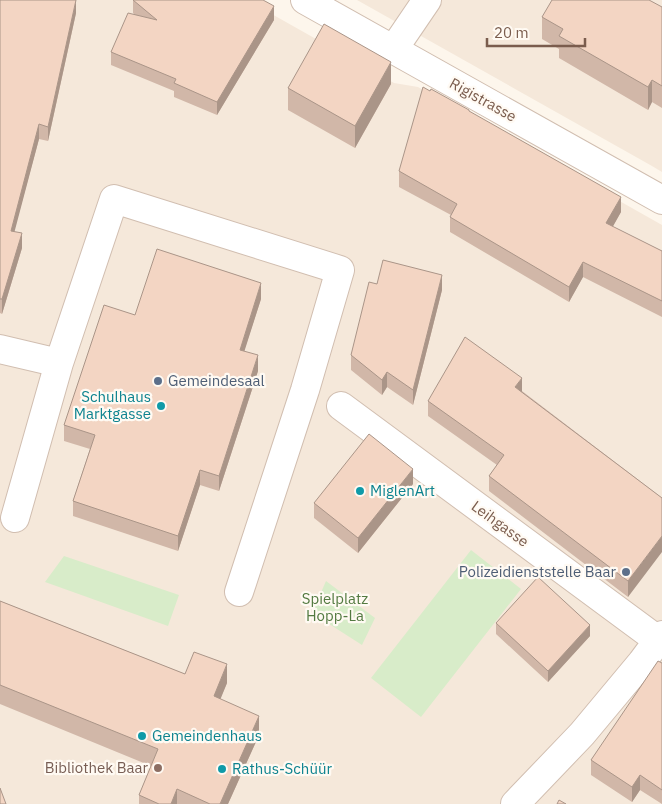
<svg xmlns="http://www.w3.org/2000/svg" width="662" height="804" font-family="'IBM Plex Sans',sans-serif">
	<style>
		.residential { fill: #f5e8da }
		.green { fill: #d8ecc9 }
		.lines { fill: none; stroke-linecap: round; stroke-linejoin: round }
		.minor-casing { stroke: #d1beb0; stroke-width: 30 }
		.minor { stroke: #fff; stroke-width: 28 }
		.wall { fill: #d1b7a8 }
		.shaded-wall { fill: #aa9588 }
		.building { fill: #f3d5c3; stroke: #aa9588 }
		.service-dot { fill: #5c6f8a; stroke: #fffaf3; stroke-width: 2 }
		.culture-dot { fill: #0f9aa8; stroke: #fffaf3; stroke-width: 2 }
		.education-dot { fill: #8d6e63; stroke: #fffaf3; stroke-width: 2 }
		.labels { text-anchor: middle; stroke-width: 4.5; stroke-linejoin: round; paint-order: stroke }
		.street-label { font-size: 15px; fill: #7a5c4d; stroke: #fffaf3 }
		.service-label { font-size: 15px; fill: #4e5e75; stroke: #fffaf3; text-anchor: start }
		.culture-label { font-size: 15px; fill: #0d838f; stroke: #fffaf3; text-anchor: start }
		.park-label { font-size: 15px; fill: #537a41; stroke: #fffaf3 }
		.education-label { font-size: 15px; fill: #785e54; stroke: #fffaf3; text-anchor: end }
	</style>
	<rect width="100%" height="100%" fill="#fdf6ec"/>
	<!-- residential -->
	<path class="residential" d="M0,0H247L394,83L418,87L662,225V804H0Z
		M357,0H662V172L652,166Z"/>
	<!-- green -->
	<path class="green" d="M471,550L521,589L421,717L371,678Z
		M64,556L179,595L168,626L45,582Z
		M326,581L375,618L362,645L312,613Z"/>
	<g class="lines">
		<!-- minor casing -->
		<g class="minor-casing">
			<path id="minor" d="M305,0L662,200
				M393,50L427,0
				M0,349L59,363L114,199L340,270L305,390L239,592
				M341,406L659,641
				M15,518L59,363
				M515,804L582,734L642,662L662,635"/>
		</g>
		<!-- minor -->
		<use href="#minor" class="minor"/>
	</g>
	<!-- wall -->
	<path class="wall" d="M0,0L76,13L48,141L39,139L14,231L22,248L2,314L0,313Z
		M133,0L274,20L217,115L174,97V91L111,65V52L134,14L133,13Z
		M662,7V108L652,102L648,110L559,58V49L542,39V17Z
		M391,84L355,148L288,110V88Z
		M469,112L621,212L612,227L662,251V317L583,277L569,302L450,232V217L451,215L399,187V171Z
		M377,284L442,290L413,405L387,387L382,395L351,370V355Z
		M261,299L244,351L258,371L219,491L200,485L178,551L73,516V501L90,449L64,441V425L135,315Z
		M522,391L662,498L628,597L489,491V476L497,465L428,416V401Z
		M413,484L358,553L314,518V503Z
		M0,601L185,674L227,683L220,699L259,735L228,804H139V795L151,766L0,704Z
		M496,623L590,636L548,682L496,634Z
		M662,663V804L640,790L632,802L591,775V760Z"/>
	<!-- shaded-wall -->
	<path class="shaded-wall" d="M76,0V13L48,141V127Z
		M274,6V20L217,115V102Z
		M391,62V84L355,148V126Z
		M652,80V102L648,110V87Z
		M39,124V139L11,245V231Z
		M621,197V212L606,239V223Z
		M22,233V248L2,314V299Z
		M583,262V277L569,302V287Z
		M442,275V290L413,405V390Z
		M261,283V299L240,365V350Z
		M258,355V371L219,491V476Z
		M387,372V387L382,395V380Z
		M522,378V393L515,387Z
		M413,469V484L358,553V538Z
		M200,470V485L178,551V536Z
		M662,536V552L628,597V581Z
		M590,625V636L548,682V671Z
		M227,664V683L214,715V696Z
		M259,716V735L228,804H220Z
		M640,775V790L632,802V787Z
		M177,789V804H171Z"/>
	<!-- building -->
	<path class="building" d="M0,0H76L48,127L39,124L11,231L22,233L2,299H0Z
		M133,0H263L274,6L217,102L174,83L176,79L111,52L128,13L157,20Z
		M552,0H649L662,7V86L652,80L648,87L559,36L563,29L542,17Z
		M324,24L391,62L355,126L288,88Z
		M423,87L430,91L431,89L469,110V111L621,197L606,223L662,251V301L583,262L569,287L450,217L457,204L399,171Z
		M157,249L261,283L240,350L258,355L219,476L200,470L178,536L73,501L95,435L64,425L104,305L135,315Z
		M383,260L442,275L413,390L387,372L382,380L351,355L369,282L377,284Z
		M465,337L522,378L515,387L662,498V536L628,581L489,476L504,455L428,401Z
		M369,434L413,469L358,538L314,503Z
		M538,577L590,625L548,671L496,623Z
		M0,601L185,674L194,652L227,664L214,696L259,716L220,804H210L177,789L171,804H159L139,795L158,749L0,685Z
		M658,661L662,663V790L640,775L632,787L591,760Z
		M0,788L6,804H0Z
		M559,800L566,804H557Z"/>
	<!-- markers -->
	<g class="service-dot">
		<circle cx="158" cy="381" r="5"/>
		<circle cx="626" cy="572" r="5"/>
	</g>
	<g class="culture-dot">
		<circle cx="161" cy="406" r="5"/>
		<circle cx="360" cy="491" r="5"/>
		<circle cx="142" cy="736" r="5"/>
		<circle cx="222" cy="769" r="5"/>
	</g>
	<circle class="education-dot" cx="158" cy="768" r="5"/>
	<g class="labels">
		<!-- street labels -->
		<g class="street-label">
			<text transform="translate(483 100) rotate(29)" y="5">Rigistrasse</text>
			<text transform="translate(500 524) rotate(36)" y="5">Leihgasse</text>
		</g>
		<!-- service labels -->
		<g class="service-label">
			<text x="168" y="386">Gemeindesaal</text>
			<text x="616" y="577" text-anchor="end">Polizeidienststelle Baar</text>
		</g>
		<!-- culture labels -->
		<g class="culture-label">
			<text x="151" y="402" text-anchor="end">Schulhaus<tspan x="151" dy="17">Marktgasse</tspan></text>
			<text x="370" y="496">MiglenArt</text>
			<text x="152" y="741">Gemeindenhaus</text>
			<text x="232" y="774">Rathus-Schüür</text>
		</g>
		<!-- park labels -->
		<g class="park-label">
			<text x="335" y="604">Spielplatz<tspan x="335" dy="17">Hopp-La</tspan></text>
		</g>
		<!-- education labels -->
		<g class="education-label">
			<text x="148" y="773">Bibliothek Baar</text>
		</g>
	</g>
	<!-- scale -->
	<path d="M487 38v8h98v-8" fill="none" stroke="#7a5c4d" stroke-width="2.5"/>
	<text x="494" y="38" font-size="15" fill="#7a5c4d" stroke="#fffaf3" stroke-width="4" paint-order="stroke">20 m</text>
</svg>
